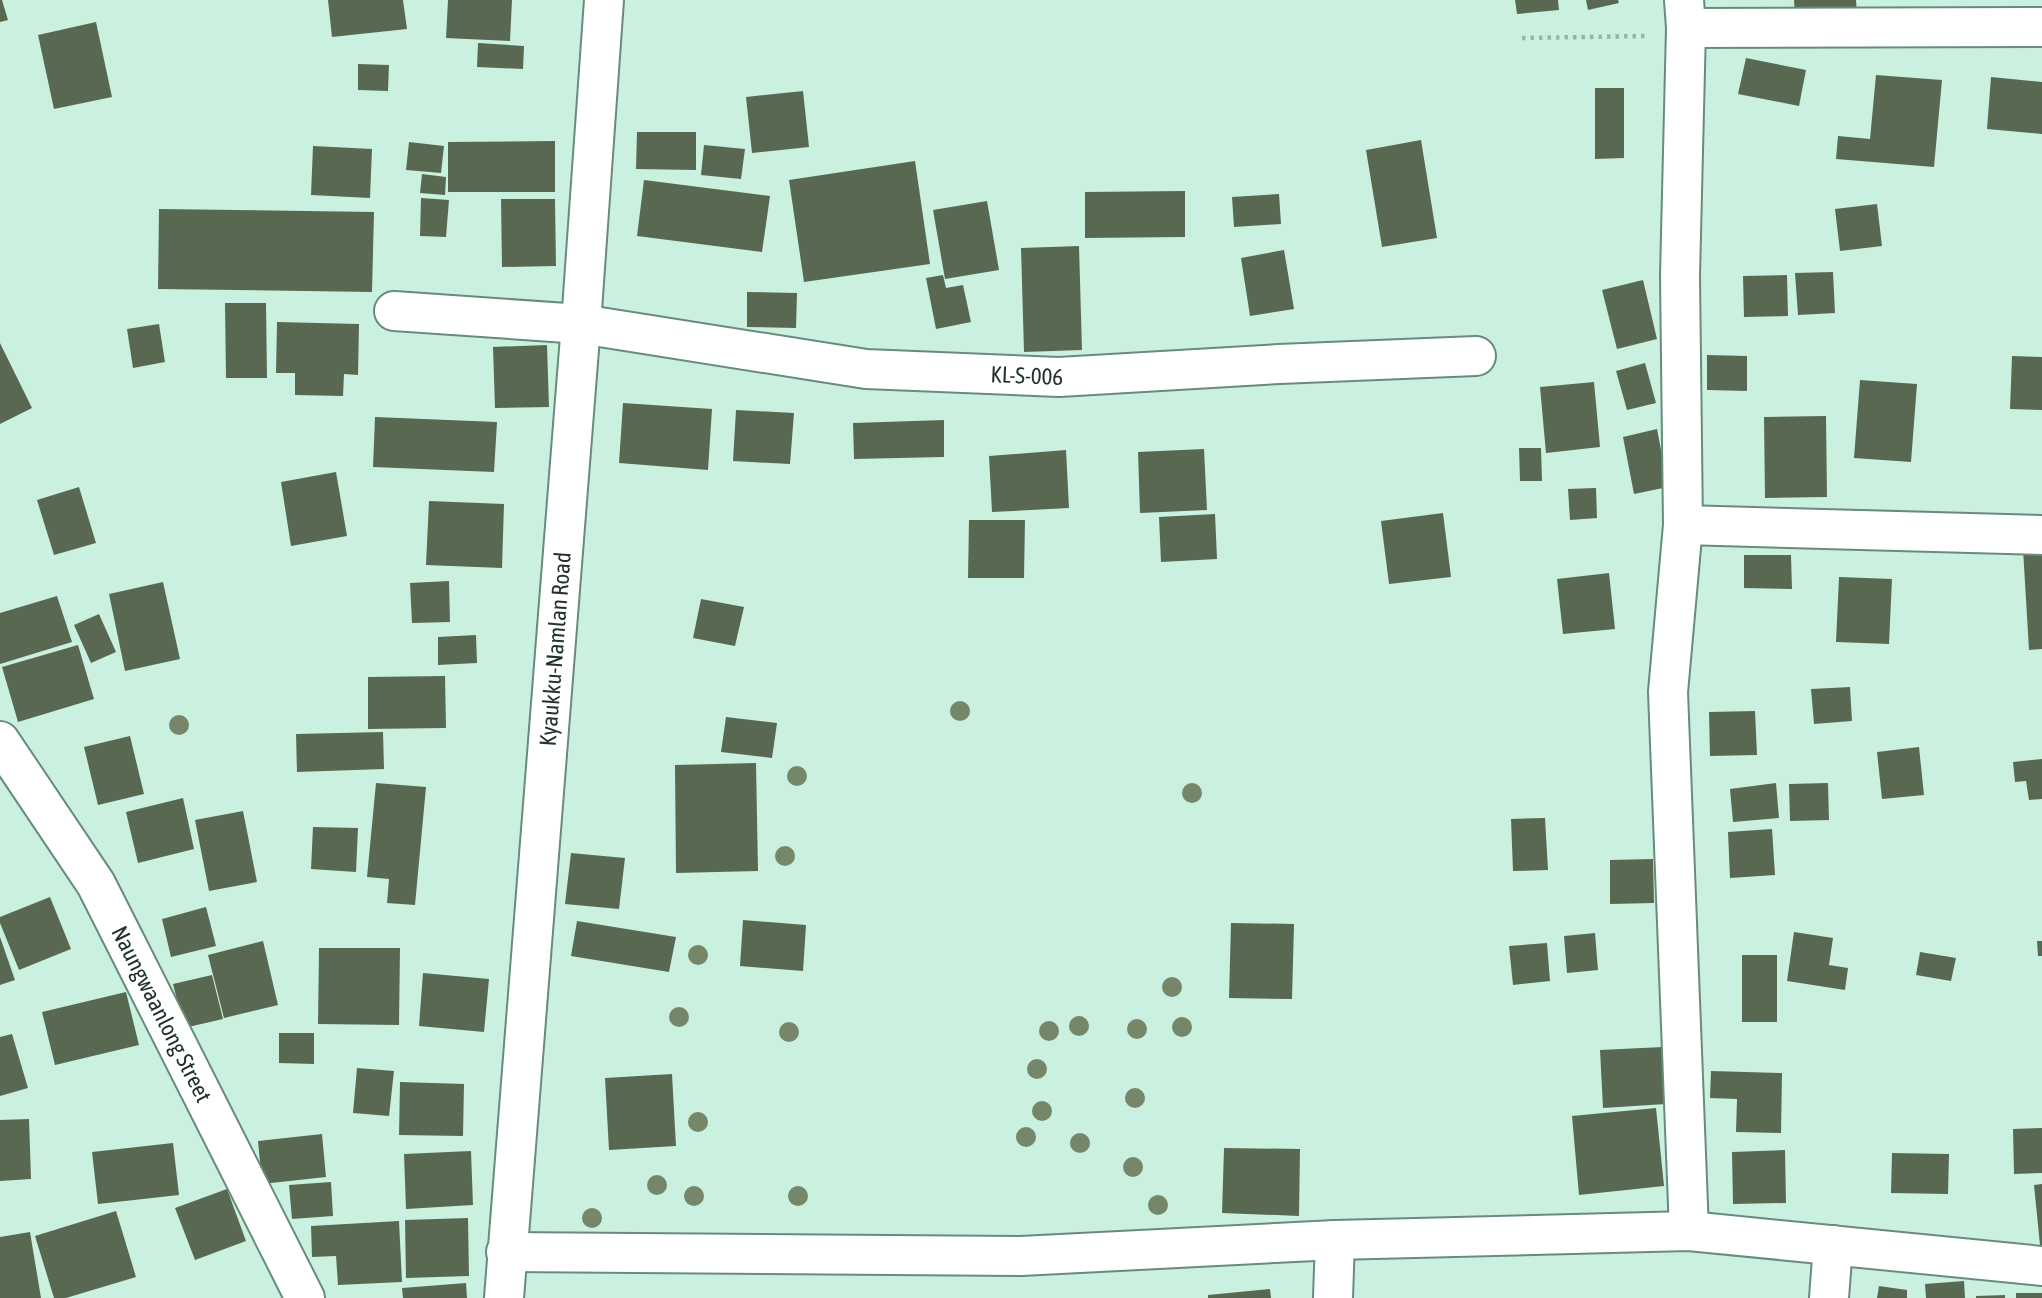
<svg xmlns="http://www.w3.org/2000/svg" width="2042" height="1298" font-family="'Asap Condensed',sans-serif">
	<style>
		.building { fill: #596951 }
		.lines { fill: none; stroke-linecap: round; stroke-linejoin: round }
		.minor-casing { stroke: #688c7c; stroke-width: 42 }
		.path { stroke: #96b5a7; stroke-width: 4.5; stroke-dasharray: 3.5 5; stroke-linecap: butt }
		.minor { stroke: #fff; stroke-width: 38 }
		.tree { fill: #768668 }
		.labels { text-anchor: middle; stroke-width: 7; stroke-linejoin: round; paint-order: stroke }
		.street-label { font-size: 23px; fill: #23322b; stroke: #fff }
	</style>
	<rect width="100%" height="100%" fill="#caf1e0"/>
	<!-- building -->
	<path class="building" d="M0,0H2L8,20L0,22Z
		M328,0H403L407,29L332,37Z
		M448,0H512L510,41L446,38Z
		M1515,0H1558L1559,10L1517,14Z
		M1586,0H1618L1619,3L1588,10Z
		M1794,0H1856L1857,13L1795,16Z
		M96,22L112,97L54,109L38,35Z
		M478,43L524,46L523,69L477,67Z
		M1746,58L1806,70L1799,106L1738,94Z
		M358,64L389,65L388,91L358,90Z
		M1876,75L1942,80L1934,167L1836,159L1838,136L1870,139Z
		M1991,77L2042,82V134L1987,129Z
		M1595,88H1624V158L1595,159Z
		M803,91L809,147L752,153L746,97Z
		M637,132H696V170L636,169Z
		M1421,140L1437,238L1382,247L1366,150Z
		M555,141V192H448V142Z
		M409,142L444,146L441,173L406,170Z
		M704,145L745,149L741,179L701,175Z
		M313,146L372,149L370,198L311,195Z
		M915,161L930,264L804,282L789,180Z
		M422,174L446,177L445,195L420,193Z
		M644,180L770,196L762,252L637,236Z
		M1185,191V237L1085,238V192Z
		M1279,194L1281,224L1234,227L1232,197Z
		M421,198L449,200L446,237L420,236Z
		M501,199H555L556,266L502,267Z
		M987,201L999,270L945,279L933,210Z
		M1877,204L1882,246L1840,251L1835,209Z
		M159,209L374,212L372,292L158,289Z
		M1079,246L1082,350L1024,352L1021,248Z
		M1284,250L1294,309L1250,316L1241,258Z
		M1833,272L1835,313L1798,315L1795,273Z
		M943,275L946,288L963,285L971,322L936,329L926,278Z
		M1787,275L1788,316L1744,317L1743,276Z
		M1643,280L1657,339L1617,349L1602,290Z
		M747,292L797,293L796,328L747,327Z
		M225,303H266L267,378H226Z
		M277,322L359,324L358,375L344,374L343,396L295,395V373H276Z
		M159,324L165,362L133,368L127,329Z
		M0,343L32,408L0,424Z
		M547,345L549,407L495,408L493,347Z
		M1707,355L1747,356V391L1707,390Z
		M2012,356L2042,357V410L2010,409Z
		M1645,363L1656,403L1627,410L1616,371Z
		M1860,380L1917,384L1911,462L1854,458Z
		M1594,382L1600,447L1546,453L1540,387Z
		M623,403L712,409L708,470L619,463Z
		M736,410L794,413L790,464L733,461Z
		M1826,416L1827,497L1765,498L1764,417Z
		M375,417L497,422L494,472L373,467Z
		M944,420V457L854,459L853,423Z
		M1657,429L1668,487L1634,494L1623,437Z
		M1519,448H1541L1542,481H1520Z
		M1204,449L1207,510L1140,513L1138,452Z
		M1066,450L1069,508L992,512L989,456Z
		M336,472L347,536L291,546L281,482Z
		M79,487L96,543L54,555L37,500Z
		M1596,488L1597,518L1570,520L1568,489Z
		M429,501L504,504L502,568L426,565Z
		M1443,513L1451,577L1389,584L1381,521Z
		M1215,514L1217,559L1161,562L1159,517Z
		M969,520H1025L1024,578H968Z
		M2042,548V649L2029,650L2023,549Z
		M1744,555H1791L1792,589L1744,588Z
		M1609,573L1615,629L1563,634L1557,579Z
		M1839,577L1892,579L1889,644L1836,642Z
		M449,581L450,622L412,623L410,583Z
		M163,582L180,659L125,671L109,594Z
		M57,596L72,642L0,664V613Z
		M701,599L744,607L735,646L693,638Z
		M99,614L116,652L91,663L74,625Z
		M476,635L477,663L438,665V637Z
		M78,645L94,699L18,722L2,667Z
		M445,676L446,728L368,729V677Z
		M1850,687L1852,721L1814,724L1811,689Z
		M1755,711L1757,755L1710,756L1709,712Z
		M726,717L777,723L772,758L721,752Z
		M383,732L384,769L297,772L296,734Z
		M130,736L144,794L98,805L84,747Z
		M1919,747L1924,795L1882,799L1877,752Z
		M2042,759V799L2029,800L2026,781L2015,782L2013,762Z
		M756,763L758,871L676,873L675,765Z
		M376,783L426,787L415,905L387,903L389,879L367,877Z
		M1776,783L1779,818L1733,822L1730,789Z
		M1828,783L1829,820L1790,821L1789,784Z
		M183,798L194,849L138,863L126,812Z
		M243,811L257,882L209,891L195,820Z
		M1545,818L1548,870L1513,871L1511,819Z
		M313,827L358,828L356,872L311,869Z
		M1772,829L1775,875L1730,878L1728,832Z
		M571,853L625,858L619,909L565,904Z
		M1653,859L1654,903L1610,904V860Z
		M50,897L71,949L19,970L0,923V917Z
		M206,907L216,946L171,957L162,919Z
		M743,920L806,925L803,971L740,966Z
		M577,921L676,937L669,972L571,956Z
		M1231,923L1294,924L1292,999L1229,998Z
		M1794,932L1833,938L1829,965L1848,968L1845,990L1787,981Z
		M1595,933L1598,970L1567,973L1564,936Z
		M0,937L15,980L0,985Z
		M263,941L278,1005L224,1018L208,955Z
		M2037,941H2042V956H2038Z
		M1547,943L1550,981L1513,985L1509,946Z
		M319,948H400L399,1025L318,1024Z
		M1920,952L1956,958L1951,981L1916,975Z
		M1742,955H1777V1022H1742Z
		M423,973L489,979L484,1032L419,1026Z
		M212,975L223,1019L184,1028L173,984Z
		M126,992L139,1045L55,1065L42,1012Z
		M279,1033H314V1064L279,1063Z
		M12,1034L28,1088L0,1096V1037Z
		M1663,1047L1666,1104L1603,1108L1600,1050Z
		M357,1068L394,1071L389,1116L353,1113Z
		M1711,1071L1782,1073L1781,1133L1736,1132L1737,1099L1710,1098Z
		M672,1074L676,1146L609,1150L605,1078Z
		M400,1082L464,1084L463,1136L399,1135Z
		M1656,1108L1664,1186L1579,1195L1572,1116Z
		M29,1119L31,1179L0,1181V1120Z
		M2042,1128V1173L2014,1174L2013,1129Z
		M322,1134L326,1177L262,1184L258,1141Z
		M173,1143L179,1195L98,1204L92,1152Z
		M1224,1148L1300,1149L1299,1216L1222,1213Z
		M1785,1150L1786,1203L1733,1204L1732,1152Z
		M471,1151L473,1205L406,1209L404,1154Z
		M1892,1153L1949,1154L1948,1194L1891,1193Z
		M331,1182L333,1216L292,1219L289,1185Z
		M2042,1184V1245H2040L2034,1185Z
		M227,1189L246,1241L195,1260L175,1208Z
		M116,1211L136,1277L66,1298H54L35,1236Z
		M468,1218L469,1276L406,1278L405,1220Z
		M399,1221L402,1282L338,1285L336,1256L312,1257L311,1226Z
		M30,1232L41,1298H0V1237Z
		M1964,1281L1965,1298H1926L1925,1284Z
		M466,1283L467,1298H403L402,1288Z
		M1879,1286L1907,1290V1298H1877Z
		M1270,1289L1271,1298H1208V1295Z
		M2016,1293H2042V1298H2016Z
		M2005,1295V1298H1976V1296Z"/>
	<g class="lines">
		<!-- minor casing -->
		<g class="minor-casing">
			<g id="minor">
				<path d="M1684,0L1686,28L1680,276L1683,525L1668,692L1689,1231"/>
				<path d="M1686,28L2042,27"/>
				<path id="s1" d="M394,311L581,324L866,369L1059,377L1279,364L1476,356"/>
				<path d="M1683,525L2042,535"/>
				<path id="s2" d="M0,741L96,884L305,1298"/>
				<path d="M506,1252L1021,1256L1335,1240L1689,1231L2042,1266"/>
				<path id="s3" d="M504,1298L581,324L604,0"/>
				<path d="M1333,1298L1335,1240"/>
				<path d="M1829,1298L1833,1245"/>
			</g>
		</g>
		<!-- path -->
		<path class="path" d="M1522,38L1647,36"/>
		<!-- minor -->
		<use href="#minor" class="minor"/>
	</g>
	<!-- trees -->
	<g class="tree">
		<circle cx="960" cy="711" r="10"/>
		<circle cx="179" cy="725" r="10"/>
		<circle cx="797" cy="776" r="10"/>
		<circle cx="1192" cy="793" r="10"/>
		<circle cx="785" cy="856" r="10"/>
		<circle cx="698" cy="955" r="10"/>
		<circle cx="1172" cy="987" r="10"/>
		<circle cx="679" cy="1017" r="10"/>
		<circle cx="1079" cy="1026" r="10"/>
		<circle cx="1182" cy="1027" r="10"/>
		<circle cx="1137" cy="1029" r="10"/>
		<circle cx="1049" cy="1031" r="10"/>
		<circle cx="789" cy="1032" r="10"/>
		<circle cx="1037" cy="1069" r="10"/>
		<circle cx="1135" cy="1098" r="10"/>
		<circle cx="1042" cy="1111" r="10"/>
		<circle cx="698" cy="1122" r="10"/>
		<circle cx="1026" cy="1137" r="10"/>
		<circle cx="1080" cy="1143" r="10"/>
		<circle cx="1133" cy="1167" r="10"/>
		<circle cx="657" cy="1185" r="10"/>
		<circle cx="694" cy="1196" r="10"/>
		<circle cx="798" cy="1196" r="10"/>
		<circle cx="1158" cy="1205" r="10"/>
		<circle cx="592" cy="1218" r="10"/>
	</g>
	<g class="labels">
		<!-- street labels -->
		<g class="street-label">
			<text dy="8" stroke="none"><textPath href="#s1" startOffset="637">KL-S-006</textPath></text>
			<text dy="8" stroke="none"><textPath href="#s3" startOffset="651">Kyaukku-Namlan Road</textPath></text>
			<text dy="8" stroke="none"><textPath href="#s2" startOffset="318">Naungwaanlong Street</textPath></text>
		</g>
	</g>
</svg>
